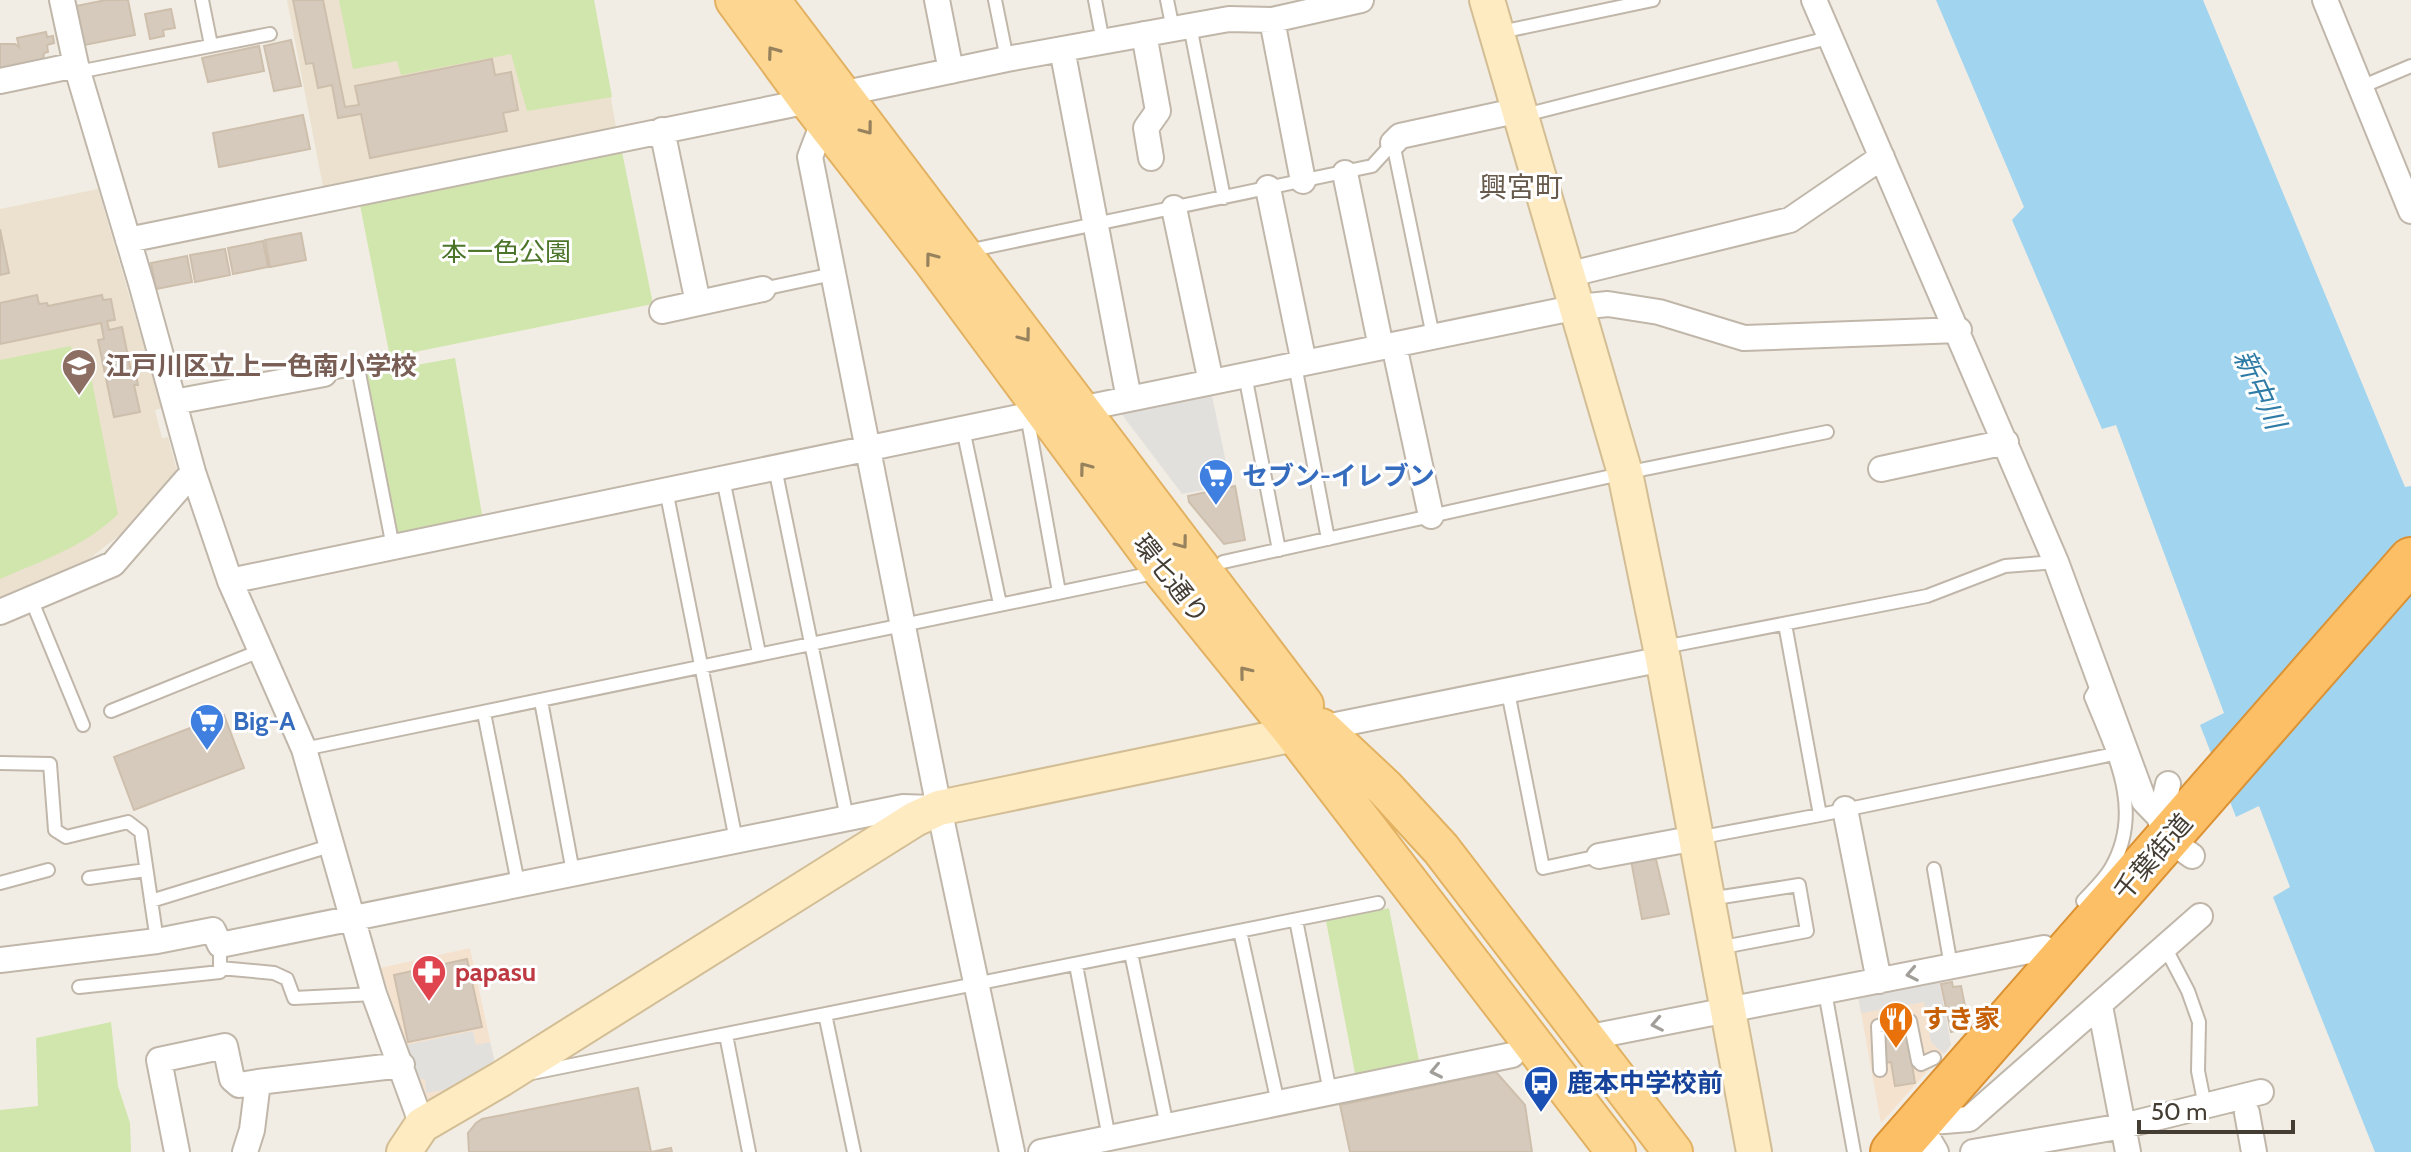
<svg xmlns="http://www.w3.org/2000/svg" width="2411" height="1152" font-family="Cabin,'Noto Sans JP',sans-serif">
	<style>
		.commercial { fill: #f4e2cf }
		.education { fill: #ebe1ce }
		.green { fill: #d1e6ad }
		.parking { fill: #e2e0dd }
		.water { fill: #a0d4ef }
		.building { fill: #d6cabd; stroke: #cebfad; stroke-width: 2 }
		.lines { fill: none; stroke-linecap: round; stroke-linejoin: round }
		.lane-casing { stroke: #c0b7aa; stroke-width: 16 }
		.street-casing { stroke: #c0b7aa; stroke-width: 28 }
		.secondary-casing { stroke: #d2bd94; stroke-width: 38 }
		.primary-casing { stroke: #e2b262; stroke-width: 42 }
		.highway-casing { stroke: #db9235; stroke-width: 48 }
		.lane { stroke: #fff; stroke-width: 12 }
		.street { stroke: #fff; stroke-width: 24 }
		.secondary { stroke: #feebc2; stroke-width: 34 }
		.primary { stroke: #fdd792; stroke-width: 38 }
		.highway { stroke: #fcbf65; stroke-width: 44 }
		.oneway { stroke: #97825e }
		.oneway2 { stroke: #a29e9a }
		.labels { text-anchor: middle; stroke-width: 6; stroke-linejoin: round; paint-order: stroke }
		.park-label { font-size: 26px; fill: #4b7429; stroke: #fff }
		.education-label { font-size: 26px; font-weight: bold; fill: #785e54; stroke: #fff; text-anchor: start }
		.shop-label { font-size: 26px; font-weight: bold; fill: #366cbe; stroke: #fff; text-anchor: start }
		.street-label { font-size: 26px; fill: #443d34; stroke: #fff }
		.health-label { font-size: 26px; font-weight: bold; fill: #be3a42; stroke: #fff; text-anchor: start }
		.food-label { font-size: 26px; font-weight: bold; fill: #c56008; stroke: #fff; text-anchor: start }
		.transit-label { font-size: 26px; font-weight: bold; fill: #164399; stroke: #fff; text-anchor: start }
		.neighbourhood-label { font-size: 28px; fill: #665a4c; stroke: #fff }
		.water-label { font-size: 28px; font-style: italic; fill: #2e7ca6; stroke: #fff }
	</style>
	<rect width="100%" height="100%" fill="#f2ede4"/>
	<!-- commercial -->
	<path class="commercial" d="M470,948L496,1068L427,1105L380,968Z
		M1938,974L1951,1045L1881,1123L1858,996Z"/>
	<!-- education -->
	<path class="education" d="M287,0H594L617,133L324,192Z
		M98,189L162,408L155,410L162,438L168,437L177,472L130,527L89,559L0,597V209Z"/>
	<!-- green -->
	<path class="green" d="M339,0H594L612,97L527,111L511,54L401,75L397,61L353,69Z
		M621,147L653,304L390,357L359,200Z
		M71,346L72,353L86,351L118,514C86,546 41,561 0,579V360Z
		M455,358L483,520L398,536L367,374Z
		M1389,908L1420,1066L1356,1079L1326,921Z
		M111,1022L118,1086L130,1123L131,1152H0V1110L38,1106L36,1038Z"/>
	<!-- parking -->
	<path class="parking" d="M1211,391L1227,467L1223,468L1226,486L1182,494L1117,408Z
		M1938,974L1951,1045L1944,1054L1931,1042L1924,1002L1861,1013L1858,996L1901,988Z
		M473,1031L476,1045L490,1042L496,1068L465,1086L426,1093L425,1079H418L406,1045Z"/>
	<!-- water -->
	<path class="water" d="M1936,0H2203L2405,487L2411,486V1152H2375L2273,897L2290,887L2259,806L2236,817L2200,725L2224,713L2116,425L2102,429L2012,220L2024,207Z"/>
	<!-- building -->
	<path class="building" d="M106,0H128L135,35L84,45L76,6Z
		M293,0H323L345,107L359,105L355,86L492,59L495,75L511,72L518,110L503,113L507,131L370,158L361,114L338,118L332,85L318,88L313,63L306,64Z
		M171,9L175,28L163,30L164,36L150,39L145,14Z
		M46,32L47,37L53,36L54,43L47,45L48,52L44,53L43,62L0,72V44H15L19,47L17,38Z
		M291,40L301,86L274,91L264,46Z
		M259,46L264,71L208,82L202,58Z
		M303,115L310,149L219,167L213,133Z
		M0,229L9,273L0,275Z
		M301,233L306,260L270,267L265,240Z
		M263,241L268,267L233,274L228,248Z
		M225,249L230,275L195,282L190,255Z
		M187,256L192,282L156,289L151,263Z
		M37,295L39,304L47,303L48,306L102,295L103,300L111,299L115,320L107,321L109,330L122,327L131,371L135,370L138,385H134L140,412L114,417L98,340L104,339L101,323L0,344V303Z
		M1235,486L1245,540L1224,544L1189,502L1188,496Z
		M224,715L244,768L134,810L114,757Z
		M1654,851L1669,914L1642,919L1630,855Z
		M467,959L482,1027L408,1042L394,975Z
		M1952,982L1953,987L1961,986L1968,1021L1958,1023L1959,1030L1951,1032L1941,984Z
		M1907,1033L1915,1083L1895,1086L1891,1062L1885,1063L1881,1037Z
		M1496,1072L1525,1105L1532,1152H1350L1340,1105Z
		M638,1088L651,1152L671,1148L672,1152H469L468,1133L476,1123L482,1119Z"/>
	<g class="lines">
		<!-- lane casing -->
		<g class="lane-casing">
			<path id="lane" d="M202,0L211,45
				M995,0L1007,59
				M1095,0L1103,42
				M1167,0L1173,29
				M1190,26L1224,198
				M1501,32L1653,0
				M78,72L270,34
				M2361,87L2411,66
				M1525,115L1832,37
				M1393,143L1433,336
				M967,251L1372,166L1393,143
				M763,289L833,274
				M1295,365L1328,539
				M324,374L358,368L393,547
				M1245,375L1279,550
				M1027,415L1059,592
				M963,429L1000,604
				M775,468L847,818
				M723,479L759,653
				M666,490L736,840
				M1223,562L1625,473L1827,432
				M31,599L83,725
				M1785,624L1820,815
				M1664,647L1927,596L2005,566L2056,562
				M1508,692L1543,868L1599,856
				M541,701L573,872
				M111,711L262,650
				M484,713L518,883
				M304,749L1144,575
				M0,763L50,764L55,830L66,837L128,822L141,832L157,941
				M1697,838L1820,815L2114,754
				M1934,869L1951,966
				M89,878L146,870
				M0,883L48,870
				M1709,899L1799,885L1807,931L1718,948
				M151,901L333,845
				M2083,901C2093,890 2104,880 2111,868C2145,810 2113,752 2091,697L2099,683
				M1296,920L1330,1092
				M1240,931L1278,1103
				M2165,947L2188,991L2199,1022L2198,1071L2205,1106
				M1131,953L1167,1126
				M1076,965L1109,1138
				M220,968L274,973L287,979L294,998L374,994
				M79,987L220,972V945
				M1825,992L1854,1152
				M825,1014L854,1152
				M726,1035L749,1152
				M1880,1070L1878,1026L1910,1021L1918,1061L1921,1064L1934,1058
				M532,1073L1378,903"/>
		</g>
		<!-- street casing -->
		<g class="street-casing">
			<path id="street" d="M62,0L76,65L141,283L193,472L230,581L304,749L374,994L422,1125
				M937,0L951,71
				M1814,0L2056,562L2144,801L2174,832
				M2325,0L2411,211
				M1272,20L1303,181
				M1144,34L1158,111L1146,128L1151,158
				M1062,49L1129,399
				M0,81L76,65
				M841,94L1007,59L1173,29L1229,19L1272,20L1361,0
				M824,120L810,157L939,808L1012,1152
				M662,130L698,303
				M1393,143L1400,136L1520,110
				M1345,173L1381,347
				M1268,188L1304,363
				M1174,208L1211,382
				M128,240L809,101
				M1567,275L1790,220L1882,157
				M662,311L763,289
				M1394,345L1431,516
				M174,402L324,374
				M1080,409L1578,307L1608,304L1659,312L1744,338L1959,330
				M1881,469L2006,442
				M230,581L1043,412
				M0,612L113,564L193,472
				M1321,728L1663,659
				M1845,809L1879,981
				M2160,820L2168,784
				M2168,839L2192,856
				M1599,856L1696,838
				M0,960L157,941L213,930L220,945L903,807L933,808
				M2100,1006L2128,1152
				M1585,1038L2044,948
				M2247,1113L2254,1152
				M177,1152L159,1060L225,1046L232,1079L239,1085L258,1082
				M245,1152L252,1130L258,1082L402,1065
				M1041,1152L1512,1055
				M1936,1152L1919,1123L1969,1119L2200,916
				M1973,1152L2123,1126L2261,1092"/>
		</g>
		<!-- secondary casing -->
		<g class="secondary-casing">
			<path id="secondary" d="M1487,0L1625,473L1663,659L1754,1152
				M404,1152L422,1125L501,1079L915,819L939,808L1319,729"/>
		</g>
		<!-- primary casing -->
		<g class="primary-casing">
			<path id="primary" d="M735,0L809,101L931,258L1162,570L1294,733L1616,1152
				M770,0L1304,705
				M1321,728L1385,788L1441,849L1673,1152"/>
		</g>
		<!-- highway casing -->
		<g class="highway-casing">
			<path id="highway" d="M1893,1152L2411,560"/>
		</g>
		<!-- lane -->
		<use href="#lane" class="lane"/>
		<!-- street -->
		<use href="#street" class="street"/>
		<!-- secondary -->
		<use href="#secondary" class="secondary"/>
		<!-- primary -->
		<use href="#primary" class="primary"/>
		<!-- highway -->
		<use href="#highway" class="highway"/>
	</g>
	<!-- one-way arrows -->
	<defs><path id="oneway-chevron" d="M-2-3.5L2.5 0L-2 3.5" fill="none" stroke-width="1.6" stroke-linecap="round" stroke-linejoin="round" transform="scale(2)"/></defs>
	<g class="oneway">
		<use href="#oneway-chevron" transform="translate(773 52) rotate(-126)"/>
		<use href="#oneway-chevron" transform="translate(867 129) rotate(53)"/>
		<use href="#oneway-chevron" transform="translate(931 258) rotate(-127)"/>
		<use href="#oneway-chevron" transform="translate(1025 336) rotate(53)"/>
		<use href="#oneway-chevron" transform="translate(1085 468) rotate(-127)"/>
		<use href="#oneway-chevron" transform="translate(1182 543) rotate(53)"/>
		<use href="#oneway-chevron" transform="translate(1245 672) rotate(-129)"/>
	</g>
	<g class="oneway2">
		<use href="#oneway-chevron" transform="translate(1912 974) rotate(169)"/>
		<use href="#oneway-chevron" transform="translate(1657 1024) rotate(169)"/>
		<use href="#oneway-chevron" transform="translate(1436 1071) rotate(168)"/>
	</g>
	<!-- icons -->
	<defs>
		<g id="school-pin" transform="scale(1.8)"><path d="M0 17L-7.5 6A9.5 9.5 0 1 1 7.5 6Z" fill="#8d6e63" stroke="#fff"/><path d="M0-5L7-2L0 1L-7-2ZM-4 1L0 2.5L4 1V4Q0 6-4 4Z" fill="#fff"/></g>
		<g id="supermarket-pin" transform="scale(1.8)"><path d="M0 17L-7.5 6A9.5 9.5 0 1 1 7.5 6Z" fill="#3f7fe0" stroke="#fff"/><path d="M-6-5.5h2.5l.6 2H6L4.5 2H-2.5L-4.4-4H-6ZM-1.5 3.2a1.3 1.3 0 1 0 .1 0ZM3 3.2a1.3 1.3 0 1 0 .1 0Z" fill="#fff"/></g>
		<g id="pharmacy-pin" transform="scale(1.8)"><path d="M0 17L-7.5 6A9.5 9.5 0 1 1 7.5 6Z" fill="#e0444e" stroke="#fff"/><path d="M-2-6h4v4h4v4h-4v4h-4v-4h-4v-4h4Z" fill="#fff"/></g>
		<g id="restaurant-pin" transform="scale(1.8)"><path d="M0 17L-7.5 6A9.5 9.5 0 1 1 7.5 6Z" fill="#e8710a" stroke="#fff"/><path d="M-5-6h1v4h1v-4h1v4h1v-4h1v5L-1.5 .5V6h-2V.5L-5-1ZM5-6V6H3V1.5H1.5Q1.5-4 5-6Z" fill="#fff"/></g>
		<g id="bus-pin" transform="scale(1.8)"><path d="M0 17L-7.5 6A9.5 9.5 0 1 1 7.5 6Z" fill="#1a4fb4" stroke="#fff"/><path d="M-5-6H5V4H4V6H2V4H-2V6H-4V4H-5ZM-3.5-4V0h7V-4ZM-3.5 1.2v1.5H-2V1.2ZM2 1.2v1.5H3.5V1.2Z" fill="#fff"/></g>
	</defs>
	<g fill-rule="evenodd">
		<use href="#school-pin" x="79" y="366"/>
		<use href="#supermarket-pin" x="1216" y="476"/>
		<use href="#supermarket-pin" x="207" y="721"/>
		<use href="#pharmacy-pin" x="429" y="972"/>
		<use href="#restaurant-pin" x="1896" y="1019"/>
		<use href="#bus-pin" x="1541" y="1083"/>
	</g>
	<g class="labels">
		<!-- park labels -->
		<g class="park-label">
			<text x="506" y="261">本一色公園</text>
		</g>
		<!-- education labels -->
		<g class="education-label">
			<text x="105" y="375">江戸川区立上一色南小学校</text>
		</g>
		<!-- shop labels -->
		<g class="shop-label">
			<text x="1242" y="485">セブン-イレブン</text>
			<text x="233" y="730">Big-A</text>
		</g>
		<!-- street labels -->
		<g class="street-label">
			<text transform="translate(1171 579) rotate(52)" y="9">環七通り</text>
			<text transform="translate(2153 857) rotate(-49)" y="9">千葉街道</text>
		</g>
		<!-- health labels -->
		<g class="health-label">
			<text x="455" y="981">papasu</text>
		</g>
		<!-- food labels -->
		<g class="food-label">
			<text x="1922" y="1028">すき家</text>
		</g>
		<!-- transit labels -->
		<g class="transit-label">
			<text x="1567" y="1092">鹿本中学校前</text>
		</g>
		<!-- neighbourhood labels -->
		<g class="neighbourhood-label">
			<text x="1521" y="197">興宮町</text>
		</g>
		<!-- water labels -->
		<g class="water-label">
			<text transform="translate(2260 389) rotate(65)" y="10">新中川</text>
		</g>
	</g>
	<!-- scale -->
	<path d="M2139 1120v12h154v-12" fill="none" stroke="#443d34" stroke-width="4"/>
	<text x="2151" y="1120" font-size="24" fill="#443d34" stroke="#ffffff" stroke-width="6" paint-order="stroke">50 m</text>
</svg>
